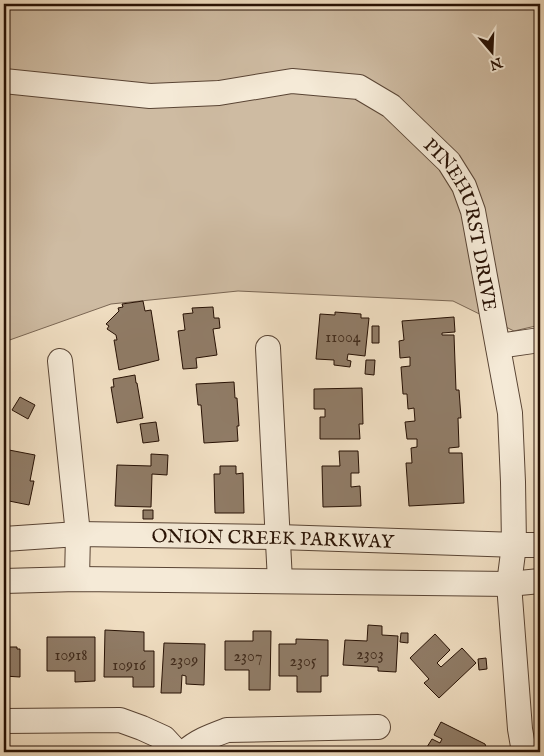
<svg xmlns="http://www.w3.org/2000/svg" width="544" height="756" font-family="'IM FELL English',serif">
	<style>
		.green { fill: #cebba2; stroke: #7a6653 }
		.building { fill: #907c67; stroke: #271104 }
		.lines { fill: none; stroke-linecap: round; stroke-linejoin: round }
		.minor-casing { stroke: #594434; stroke-width: 26 }
		.minor { stroke: #f5ead7; stroke-width: 24 }
		.labels { text-anchor: middle; stroke-width: 4; stroke-linejoin: round; paint-order: stroke }
		.number-label { font-size: 16px; fill: #412c1d }
		.street-label { font-size: 19px; fill: #271104; stroke: #f5ead7 }
	</style>
	<rect width="100%" height="100%" fill="#f0dec2"/>
	<filter id="stains"><feTurbulence type="fractalNoise" baseFrequency=".004" numOctaves="4"/><feColorMatrix values="0 0 0 0 .2 0 0 0 0 .09 0 0 0 0 .02 0 0 0 .5 -.17"/></filter>
	<radialGradient id="worn" r=".72"><stop offset=".6" stop-color="#630" stop-opacity="0"/><stop offset="1" stop-color="#630" stop-opacity=".3"/></radialGradient>
	<!-- green -->
	<path class="green" d="M4,4H540V325L514,331L453,301L238,291L111,304L4,342Z"/>
	<!-- building -->
	<path class="building" d="M143,301L145,311L151,310L159,360L119,370L114,340H117L116,335L107,329L109,326L106,324L119,311L118,308L123,307L122,304Z
		M213,307L214,318H219L220,328L213,329L217,355L196,358L197,368L183,369L178,331L185,330L183,314L193,313L192,308Z
		M335,312L361,314V318H369L365,356L348,354L347,360L351,361L350,367L334,365V360L316,359L320,314L335,315Z
		M454,317L455,332L442,333V335H454L456,390H459L461,418H458L459,447L449,448V453H462L464,503L409,506L406,463H412L411,448L417,447V439H407L405,422L415,421L414,408L408,409L407,394H403L401,367L410,366V357L400,358L399,341L404,340L402,321Z
		M372,326H379V343H372Z
		M366,360H375L374,375L365,374Z
		M135,375L136,383H137L143,418L117,423L111,387H114L113,379Z
		M537,375H540V420Z
		M234,382L235,398H237L239,426H237L238,441L204,443L201,405H198L196,384Z
		M362,388L363,424H359L360,439H320V417H325V409H314V389Z
		M20,397L35,405L28,419L12,410Z
		M156,422L159,441L143,443L140,424Z
		M9,450L35,455L30,481H34L29,505L4,500V475Z
		M339,451H358L359,473H351V487L360,486L361,506L323,507L322,466H340Z
		M151,454L168,455L167,475L152,474L151,507L115,506L117,465L151,466Z
		M220,466H236V474L243,473L244,513H215L214,474H220Z
		M143,510H153V519H143Z
		M368,625L382,626V635L398,636L396,672L378,671V667L343,665L345,640L367,641Z
		M105,630L144,632V651H154V687H133V677H104Z
		M253,631H271L270,690H249V670H225V641H253Z
		M401,633H408V643L400,642Z
		M435,634L450,650L437,663L441,667L462,648L476,663L439,698L424,683L429,679L410,658Z
		M47,637H95V681L75,682V671H47Z
		M296,639L328,640V676H321V692H297V676H279V644H296Z
		M164,643L205,644L204,685L186,684V676L182,675L181,693H161Z
		M4,647H17V649H20V677L4,676Z
		M486,658L487,669L479,670L478,659Z
		M441,722L485,744L488,752H429L430,749L427,747L432,739L440,743L442,739L434,735Z"/>
	<g class="lines">
		<!-- minor casing -->
		<g class="minor-casing">
			<g id="minor">
				<path id="s1" d="M4,81L150,96L219,93L292,81L359,87L391,106L449,162L464,186L473,211L510,413L513,482L514,545L509,584L520,729L524,752"/>
				<path d="M498,346L540,340"/>
				<path d="M268,348L280,581"/>
				<path d="M60,361L78,534L77,579"/>
				<path id="s2" d="M4,539L78,534L279,537L514,545H540"/>
				<path d="M4,581L77,579L509,584L540,581"/>
				<path d="M4,721L120,720L142,728L164,738L177,752"/>
				<path d="M185,752C197,741 211,736 227,730L378,727"/>
			</g>
		</g>
		<!-- minor -->
		<use href="#minor" class="minor"/>
	</g>
	<g class="labels">
		<!-- number labels -->
		<g class="number-label">
			<text x="343" y="342">11004</text>
			<text x="370" y="659">2303</text>
			<text x="71" y="660">10918</text>
			<text x="248" y="661">2307</text>
			<text x="184" y="665">2309</text>
			<text x="303" y="666">2305</text>
			<text x="129" y="670">10916</text>
		</g>
		<!-- street labels -->
		<g class="street-label">
			<text dy="7" stroke="none"><textPath href="#s1" startOffset="538">PINEHURST DRIVE</textPath></text>
			<text dy="7" stroke="none"><textPath href="#s2" startOffset="269">ONION CREEK PARKWAY</textPath></text>
		</g>
	</g>
	<!-- margin -->
	<rect width="544" height="756" fill="none" stroke="#f0dec2" stroke-width="20"/>
	<rect x="5" y="5" width="534" height="746" fill="none" stroke="#271104" stroke-width="2.5"/>
	<rect x="10" y="10" width="524" height="736" fill="none" stroke="#271104"/>
	<!-- north arrow -->
	<g transform="translate(492 52) rotate(161)" stroke="#f5ead7" stroke-width="4" paint-order="stroke">
	<path d="M0-4L9 19L0 12L-9 19Z" fill="#271104"/>
	<text y="-8" font-size="14" font-weight="bold" text-anchor="middle" fill="#271104">N</text>
	</g>
	<rect width="100%" height="100%" filter="url(#stains)"/>
	<rect width="100%" height="100%" fill="url(#worn)"/>
</svg>
